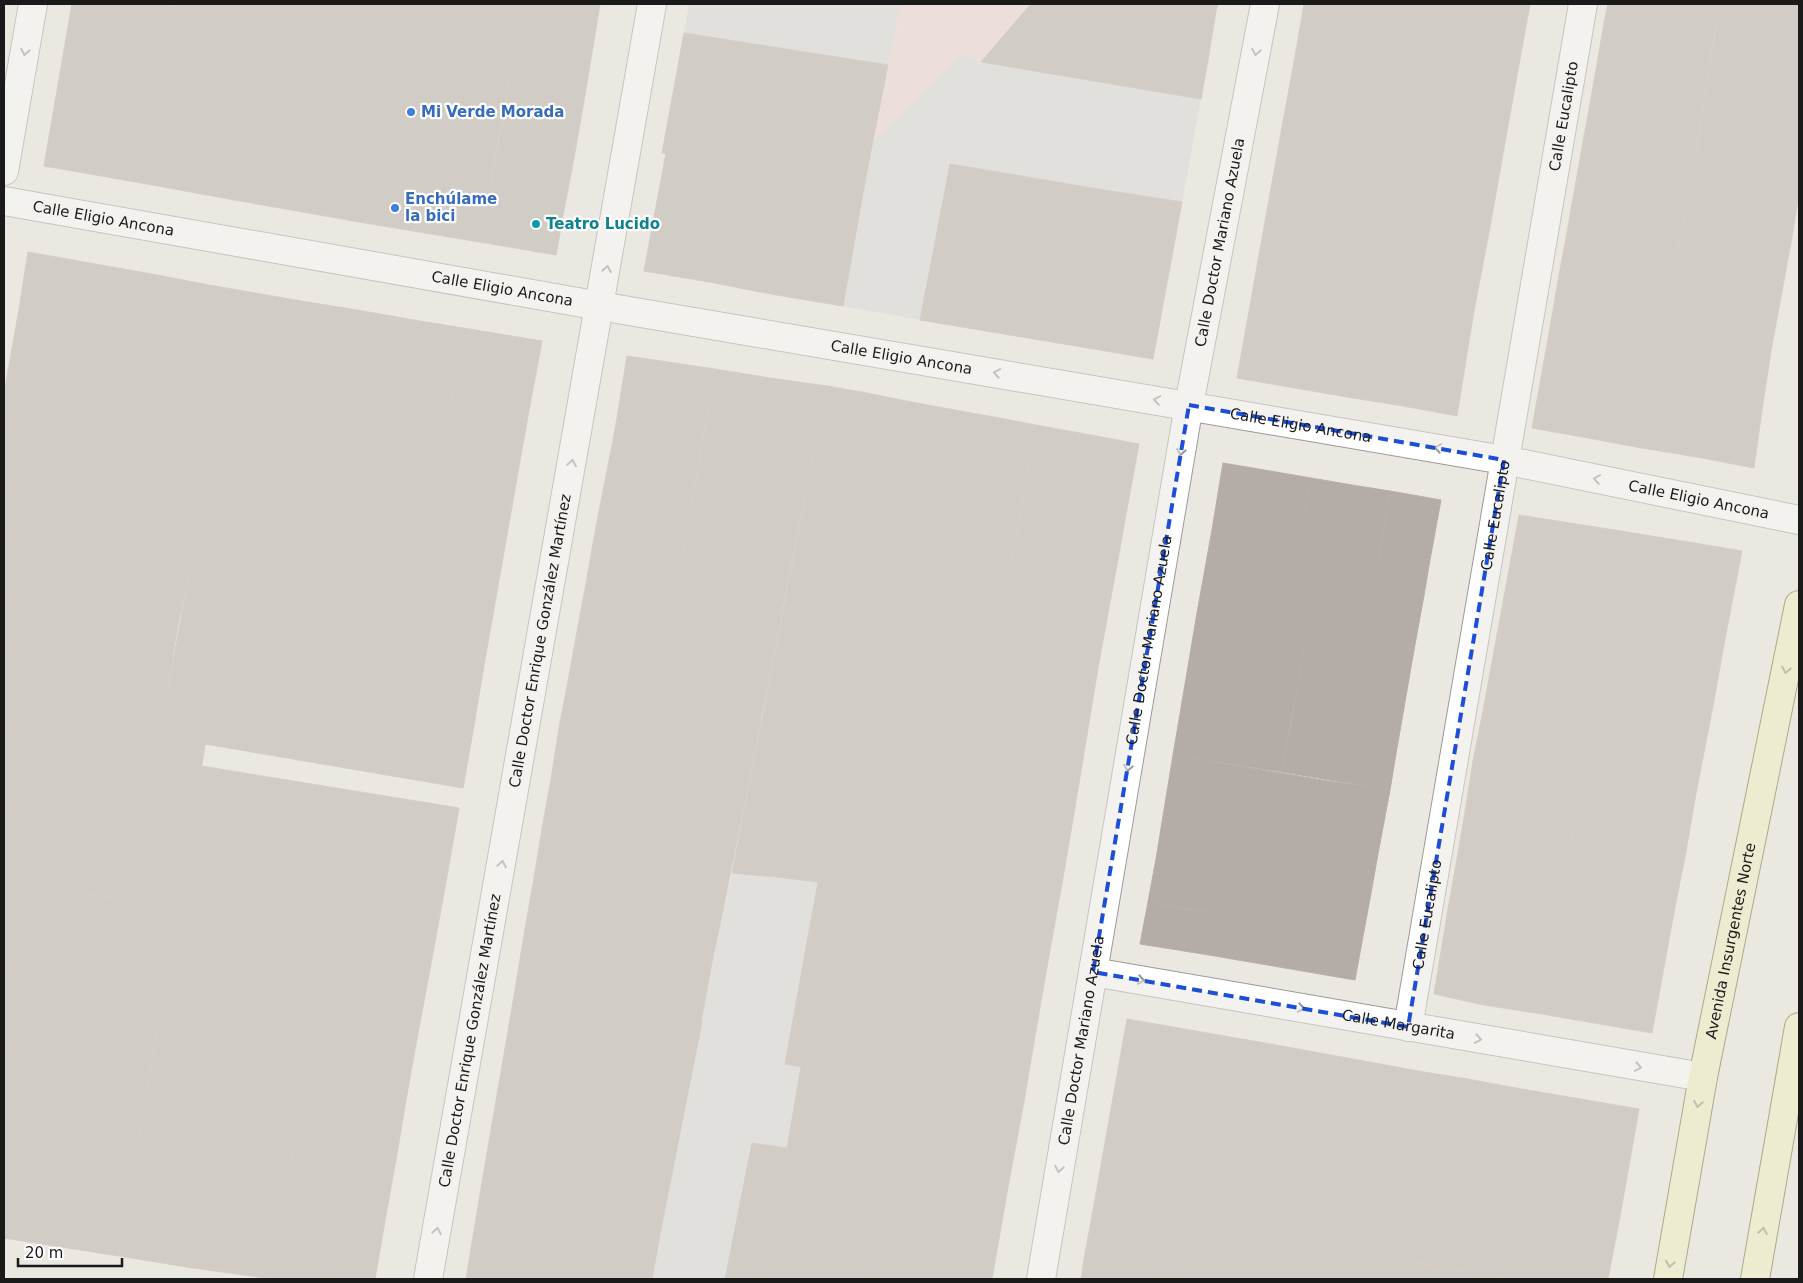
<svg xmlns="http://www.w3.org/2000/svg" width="1803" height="1283" font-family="'DejaVu Sans',sans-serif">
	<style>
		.residential { fill: #d8d7d7 }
		.commercial { fill: #ead2d2 }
		.building { fill: #b3aca7; stroke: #baaea5 }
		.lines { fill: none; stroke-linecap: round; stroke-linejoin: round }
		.street-casing { stroke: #9b9b9b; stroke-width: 30 }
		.secondary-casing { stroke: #5c6211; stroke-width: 30 }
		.street { stroke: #fff; stroke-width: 28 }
		.secondary { stroke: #eff0ba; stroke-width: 28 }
		.oneway { stroke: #989898 }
		.oneway2 { stroke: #8f9072 }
		.marked { fill: none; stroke: #1d4ed8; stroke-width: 4; stroke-dasharray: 10 6; stroke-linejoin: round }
		.shop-dot { fill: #3f7fe0; stroke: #fff; stroke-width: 2 }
		.culture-dot { fill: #0f9aa8; stroke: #fff; stroke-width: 2 }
		.labels { text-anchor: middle; stroke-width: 4.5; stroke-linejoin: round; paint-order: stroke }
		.shop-label { font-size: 15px; font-weight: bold; fill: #366cbe; stroke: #fff; text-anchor: start }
		.street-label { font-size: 15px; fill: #1a1a1a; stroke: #fff }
		.culture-label { font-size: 15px; font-weight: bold; fill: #0d838f; stroke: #fff; text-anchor: start }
	</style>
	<rect width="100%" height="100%" fill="#ebe7e1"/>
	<!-- residential -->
	<path class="residential" d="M689,4H901L888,65L684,33Z
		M962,54L981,62L1201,99L1182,202L950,164L920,320L843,306L872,143Z
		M732,873L818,882L785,1063L801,1067L787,1148L752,1143L725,1279H652L712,962Z"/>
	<!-- commercial -->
	<path class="commercial" d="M901,4H1031L981,62L962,54L872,143Z"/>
	<!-- building -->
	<path class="building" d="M72,4H125L117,52L65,44Z
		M125,4L179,6L147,184L96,175Z
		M168,4H333L328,31Z
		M333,4H600L588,77L328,31Z
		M1031,4H1172L1216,11L1208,60L1011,27Z
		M1172,4H1218L1216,11Z
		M1304,4H1418L1412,34L1302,16Z
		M1418,4H1494L1529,10L1522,48L1413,30Z
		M1494,4H1530L1529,10Z
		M1608,4H1720L1713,40L1604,23Z
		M1720,4H1799V43L1716,28Z
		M179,6L229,14L196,193L147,184Z
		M229,14L276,22L246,202L196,193Z
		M1302,16L1412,34L1406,68L1296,51Z
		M276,22L327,31L297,211L246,202Z
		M1604,23L1713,40L1701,119L1590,104Z
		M1011,27L1208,60L1201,99L981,62Z
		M1716,28L1799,43V98L1707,82Z
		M1413,30L1522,48L1513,98L1404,80Z
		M327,31L390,42L359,222L297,211Z
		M684,33L888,65L876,125L673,93Z
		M390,42L451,53L419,232L359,222Z
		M65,44L117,52L96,175L44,166Z
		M1296,51L1406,68L1399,107L1289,89Z
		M451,53L512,63L480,242L419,232Z
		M512,63L588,77L581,118L505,106Z
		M1404,80L1513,98L1506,137L1397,119Z
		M1707,82L1799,98V125L1703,110Z
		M1289,89L1399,107L1392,145L1282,127Z
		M673,93L876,125L865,182L662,153Z
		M1590,104L1701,119L1693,171L1581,153Z
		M505,106L581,118L574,158L498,146Z
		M1703,110L1799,125V164L1697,149Z
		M1397,119L1506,137L1497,188L1387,169Z
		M1282,127L1392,145L1385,179L1276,161Z
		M498,146L574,158L565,205L512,195L514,187L491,183Z
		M1697,149L1799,164L1798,200L1691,182Z
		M666,153L737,163L715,283L644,271Z
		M1581,153L1693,171L1683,222L1572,204Z
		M1276,161L1385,179L1379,217L1269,199Z
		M737,163L782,170L760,292L715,283Z
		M950,164L1105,190L1076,346L920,320Z
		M1387,169L1497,188L1488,238L1378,221Z
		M782,170L823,176L800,299L760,292Z
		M823,176L865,182L843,306L800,299Z
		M1691,182L1798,200L1792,237L1684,219Z
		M491,183L514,187L512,195L565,205L556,255L480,242Z
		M1105,190L1182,202L1153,359L1076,346Z
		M1269,199L1379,217L1361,318L1251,300Z
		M1572,204L1683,222L1676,255L1566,238Z
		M1684,219L1792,237L1785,275L1676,257Z
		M1378,221L1488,238L1476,300L1367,281Z
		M1566,238L1676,255L1669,295L1559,275Z
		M28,252L157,275L140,377L191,386L178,461L106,449L129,328L19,309Z
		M1676,257L1785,275L1771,351L1662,332Z
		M157,275L209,285L191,386L140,377Z
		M1559,275L1669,295L1662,331L1552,316Z
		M1367,281L1422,290L1403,406L1347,397Z
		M209,285L261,294L230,469L178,461Z
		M1422,290L1476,300L1470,335L1443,330L1444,320L1417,315Z
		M261,294L307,302L276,477L230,469Z
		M1251,300L1361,318L1347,397L1237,378Z
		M307,302L357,310L325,486L276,477Z
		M19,309L129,328L117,392L8,371Z
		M357,310L414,320L382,496L325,486Z
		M1417,315L1444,320L1443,330L1470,335L1457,416L1403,406Z
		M1552,316L1608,324L1588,438L1532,428Z
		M414,320L463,328L434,505L382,496Z
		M1608,324L1662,331L1642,448L1588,438Z
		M463,328L542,341L530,405L453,392Z
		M1662,332L1717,342L1697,457L1642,448Z
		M1717,342L1771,351L1762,410L1707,401Z
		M627,356L715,369L708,408L621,393Z
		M715,369L770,378L732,603L677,593Z
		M8,371L117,392L106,449L4,430V393Z
		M770,378L827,386L782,611L732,603Z
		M827,386L867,393L776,877L732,873Z
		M453,392L530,405L520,461L443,449Z
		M621,393L708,408L702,442L615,430Z
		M867,393L906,401L862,628L818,882L776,877Z
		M906,401L971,413L942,569L875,557Z
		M1707,401L1762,410L1754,468L1697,457Z
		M971,413L1005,419L975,574L942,569Z
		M1005,419L1036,425L1008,580L975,574Z
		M1036,425L1080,433L1060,545L1016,538Z
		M4,430L124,452L116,504L4,485Z
		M615,430L702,442L689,520L600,506Z
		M1080,433L1139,444L1125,520L1066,511Z
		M443,449L520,461L510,518L434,505Z
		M124,452L254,473L229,616L485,660L472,737L214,693L177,910L102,896L132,709L164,711L190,569L107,555Z
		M1223,463L1311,478L1306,503L1219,487Z
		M254,473L510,518L485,660L229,616Z
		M1311,478L1352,485L1334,586L1292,579Z
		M4,485L116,504L107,555L4,537Z
		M1352,485L1390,491L1376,571L1367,569L1362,591L1334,586Z
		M1219,487L1306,503L1300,536L1213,524Z
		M1390,491L1441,500L1430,560L1380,551Z
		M600,506L689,520L683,556L593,543Z
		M1066,511L1125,520L1119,554L1060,545Z
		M1519,515L1627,532L1612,615L1504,597Z
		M1213,524L1300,536L1292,579L1206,563Z
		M1627,532L1682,541L1667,629L1611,619Z
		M4,537L190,569L178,625L4,594Z
		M1016,538L1119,554L1111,597L1008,580Z
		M1682,541L1742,551L1725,639L1667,629Z
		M593,543L683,556L677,593L587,578Z
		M1380,551L1430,560L1423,601L1362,591L1367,569L1376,571Z
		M875,557L1111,597L1098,668L862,628Z
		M1206,563L1316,583L1307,632L1197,613Z
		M587,578L782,611L773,659L578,626Z
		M1316,583L1423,601L1414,650L1307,632Z
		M4,594L178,625L164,711L132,709L140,675L4,653Z
		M1504,597L1612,615L1605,654L1497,635Z
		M1197,613L1307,632L1291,720L1182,702Z
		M1611,619L1725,639L1713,706L1599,686Z
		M578,626L773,659L762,713L568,681Z
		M862,628L1098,668L1086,741L850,698Z
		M1307,632L1414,650L1405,702L1298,684Z
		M1497,635L1605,654L1592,729L1483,711Z
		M4,653L140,675L126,749L4,728Z
		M568,681L762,713L753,762L559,728Z
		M1298,684L1405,702L1397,748L1290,730Z
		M1599,686L1713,706L1706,742L1593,722Z
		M214,693L472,737L463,788L205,744Z
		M850,698L1086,741L1074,813L837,770Z
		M1182,702L1291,720L1282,772L1173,755Z
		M1483,711L1592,729L1583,779L1473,761Z
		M1593,722L1706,742L1695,799L1583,779Z
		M4,728L126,749L114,821L4,803Z
		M559,728L753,762L743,812L551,779Z
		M1290,730L1397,748L1390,790L1282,772Z
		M1173,755L1328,781L1317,843L1163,816Z
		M1473,761L1583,779L1572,837L1464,818Z
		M201,766L459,808L446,882L189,838Z
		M837,770L1074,813L1064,872L827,829Z
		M551,779L743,812L733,860L542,829Z
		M1583,779L1695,799L1685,857L1572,839Z
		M1328,781L1390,790L1378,854L1317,843Z
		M4,803L114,821L102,896L4,879Z
		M1163,816L1273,835L1266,876L1156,859Z
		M1464,818L1572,837L1565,878L1457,859Z
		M542,829L733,860L723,910L534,878Z
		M827,829L1064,872L1055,922L818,882Z
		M1273,835L1378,854L1371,893L1266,876Z
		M189,838L446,882L433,953L177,910Z
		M1572,839L1685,857L1675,907L1563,889Z
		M1156,859L1266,876L1258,920L1148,902Z
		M1457,859L1565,878L1556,929L1448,909Z
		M1266,876L1371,893L1355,980L1250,962Z
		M534,878L723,910L712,962L525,929Z
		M4,879L177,910L163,995L4,968Z
		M818,882L1055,922L1044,984L807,942Z
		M1563,889L1675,907L1652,1033L1542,1014Z
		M1148,902L1186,909L1178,950L1140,944Z
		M1186,909L1216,913L1209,955L1178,950Z
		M1448,909L1501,919L1484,1005L1434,994Z
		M177,910L433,953L419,1028L165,981Z
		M1216,913L1258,920L1250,962L1209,955Z
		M1501,919L1556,929L1542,1014L1484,1005Z
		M525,929L712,962L701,1022L515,990Z
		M807,942L1044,984L1023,1107L785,1064Z
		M4,968L163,995L151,1065L4,1040Z
		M165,981L419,1028L406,1100L153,1056Z
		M515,990L702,1022L663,1219L481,1188Z
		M1127,1019L1276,1045L1257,1149L1109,1120Z
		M4,1040L74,1052L42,1244L4,1238Z
		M1276,1045L1380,1064L1346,1250L1261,1235L1279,1153L1257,1149Z
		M74,1052L151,1065L119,1256L42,1244Z
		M153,1056L230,1069L193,1268L119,1256Z
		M1380,1064L1424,1072L1405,1170L1362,1162Z
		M801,1067L1023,1107L1008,1187L787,1148Z
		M230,1069L303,1082L273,1279L193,1268Z
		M1424,1072L1468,1079L1449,1179L1405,1170Z
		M1468,1079L1516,1088L1497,1188L1449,1179Z
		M303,1082L406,1100L397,1154L295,1136Z
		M1516,1088L1639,1109L1621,1211L1497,1188Z
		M1109,1120L1279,1153L1261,1235L1094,1205Z
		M295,1136L397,1154L388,1204L287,1188Z
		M752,1143L787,1148L764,1279H725Z
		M787,1148L883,1165L864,1279H764Z
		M1362,1162L1621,1211L1608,1279H1510L1346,1250Z
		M883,1165L953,1177L935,1279H864Z
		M953,1177L1008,1187L992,1279H935Z
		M287,1188L338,1196L324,1279H273Z
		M481,1188L568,1203L554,1279H466Z
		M338,1196L388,1204L375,1279H324Z
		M568,1203L663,1219L652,1279H554Z
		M1094,1205L1208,1225L1198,1279H1178V1277L1084,1259Z
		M1208,1225L1292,1240L1284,1279H1198Z
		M1292,1240L1439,1267L1437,1279H1284Z
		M1084,1259L1178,1277V1279H1081Z
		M1439,1267L1510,1279H1437Z"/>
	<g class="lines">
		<!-- street casing -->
		<g class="street-casing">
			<g id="street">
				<path d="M4,171L33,4"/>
				<path id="s1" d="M4,201L600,306L1504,460L1799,520"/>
				<path id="s2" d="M1093,972L1703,1077"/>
				<path id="s3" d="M1408,1027L1583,4"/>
				<path id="s4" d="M428,1279L652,4"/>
				<path id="s5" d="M1041,1279L1189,405L1265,4"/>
			</g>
		</g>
		<!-- secondary casing -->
		<g class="secondary-casing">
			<g id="secondary">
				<path id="s6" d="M1668,1279L1703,1077L1799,605"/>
				<path d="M1755,1279L1799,1027"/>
			</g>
		</g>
		<!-- street -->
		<use href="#street" class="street"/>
		<!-- secondary -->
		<use href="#secondary" class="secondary"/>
	</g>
	<!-- one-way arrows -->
	<defs><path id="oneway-chevron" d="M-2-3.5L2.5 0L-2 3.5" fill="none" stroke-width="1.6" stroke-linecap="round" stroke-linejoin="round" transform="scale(1.25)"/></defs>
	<g class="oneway">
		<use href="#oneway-chevron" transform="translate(25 52) rotate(100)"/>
		<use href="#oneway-chevron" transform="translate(1256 52) rotate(101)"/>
		<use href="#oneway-chevron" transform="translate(607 269) rotate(-80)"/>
		<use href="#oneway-chevron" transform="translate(997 373) rotate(-170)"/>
		<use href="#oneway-chevron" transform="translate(1157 400) rotate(-170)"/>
		<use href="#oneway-chevron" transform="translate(1438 448) rotate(-170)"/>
		<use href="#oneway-chevron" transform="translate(1181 452) rotate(100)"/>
		<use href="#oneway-chevron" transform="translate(572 463) rotate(-80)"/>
		<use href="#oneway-chevron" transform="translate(1597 479) rotate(-169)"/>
		<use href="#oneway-chevron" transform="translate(1128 768) rotate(100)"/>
		<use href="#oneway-chevron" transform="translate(502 864) rotate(-80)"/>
		<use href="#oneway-chevron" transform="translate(1141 980) rotate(10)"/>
		<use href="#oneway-chevron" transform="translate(1301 1008) rotate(10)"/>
		<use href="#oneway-chevron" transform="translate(1478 1039) rotate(10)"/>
		<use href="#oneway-chevron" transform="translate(1638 1067) rotate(10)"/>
		<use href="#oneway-chevron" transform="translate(1059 1169) rotate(100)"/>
		<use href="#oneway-chevron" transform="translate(437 1231) rotate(-80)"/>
	</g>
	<g class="oneway2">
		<use href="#oneway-chevron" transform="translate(1786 670) rotate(102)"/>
		<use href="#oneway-chevron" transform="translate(1698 1104) rotate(100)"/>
		<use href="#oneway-chevron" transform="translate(1763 1231) rotate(-80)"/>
		<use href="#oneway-chevron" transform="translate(1670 1264) rotate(100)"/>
	</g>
	<!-- marked area -->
	<path d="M0 0H1803V1283H0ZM1189,405L1504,460L1408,1027L1093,972Z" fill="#ebe7e1" fill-opacity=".55" fill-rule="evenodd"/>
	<path class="marked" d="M1189,405L1504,460L1408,1027L1093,972Z"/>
	<!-- markers -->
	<g class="shop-dot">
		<circle cx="411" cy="112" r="5"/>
		<circle cx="395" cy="208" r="5"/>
	</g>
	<circle class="culture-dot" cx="536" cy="224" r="5"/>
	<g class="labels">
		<!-- shop labels -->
		<g class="shop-label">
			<text x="421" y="117">Mi Verde Morada</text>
			<text x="405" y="204">Enchúlame<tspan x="405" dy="17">la bici</tspan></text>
		</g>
		<!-- street labels -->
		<g class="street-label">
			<text dy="5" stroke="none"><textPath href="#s3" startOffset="924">Calle Eucalipto</textPath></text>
			<text dy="5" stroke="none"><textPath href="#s1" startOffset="101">Calle Eligio Ancona</textPath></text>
			<text dy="5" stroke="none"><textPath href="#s5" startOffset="1052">Calle Doctor Mariano Azuela</textPath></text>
			<text dy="5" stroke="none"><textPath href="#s1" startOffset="506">Calle Eligio Ancona</textPath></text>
			<text dy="5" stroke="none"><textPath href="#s1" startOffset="911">Calle Eligio Ancona</textPath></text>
			<text dy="5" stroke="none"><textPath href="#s1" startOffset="1316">Calle Eligio Ancona</textPath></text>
			<text dy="5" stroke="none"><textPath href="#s1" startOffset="1721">Calle Eligio Ancona</textPath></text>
			<text dy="5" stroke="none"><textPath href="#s3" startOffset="519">Calle Eucalipto</textPath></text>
			<text dy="5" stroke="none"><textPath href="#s5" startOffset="648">Calle Doctor Mariano Azuela</textPath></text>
			<text dy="5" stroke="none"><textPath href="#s4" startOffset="648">Calle Doctor Enrique González Martínez</textPath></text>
			<text dy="5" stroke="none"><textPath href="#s3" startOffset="114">Calle Eucalipto</textPath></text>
			<text dy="5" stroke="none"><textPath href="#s6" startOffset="344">Avenida Insurgentes Norte</textPath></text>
			<text dy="5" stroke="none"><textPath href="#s2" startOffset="310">Calle Margarita</textPath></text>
			<text dy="5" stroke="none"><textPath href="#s4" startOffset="242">Calle Doctor Enrique González Martínez</textPath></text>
			<text dy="5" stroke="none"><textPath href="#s5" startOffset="242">Calle Doctor Mariano Azuela</textPath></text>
		</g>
		<!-- culture labels -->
		<g class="culture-label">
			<text x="546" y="229">Teatro Lucido</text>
		</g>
	</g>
	<!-- border -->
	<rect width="1803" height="1283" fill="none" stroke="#1a1a1a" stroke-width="10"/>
	<!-- scale -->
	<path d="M18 1258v8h104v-8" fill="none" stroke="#1a1a1a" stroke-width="2.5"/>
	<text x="25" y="1258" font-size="15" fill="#1a1a1a" stroke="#ffffff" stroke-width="4" paint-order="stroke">20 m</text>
</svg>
